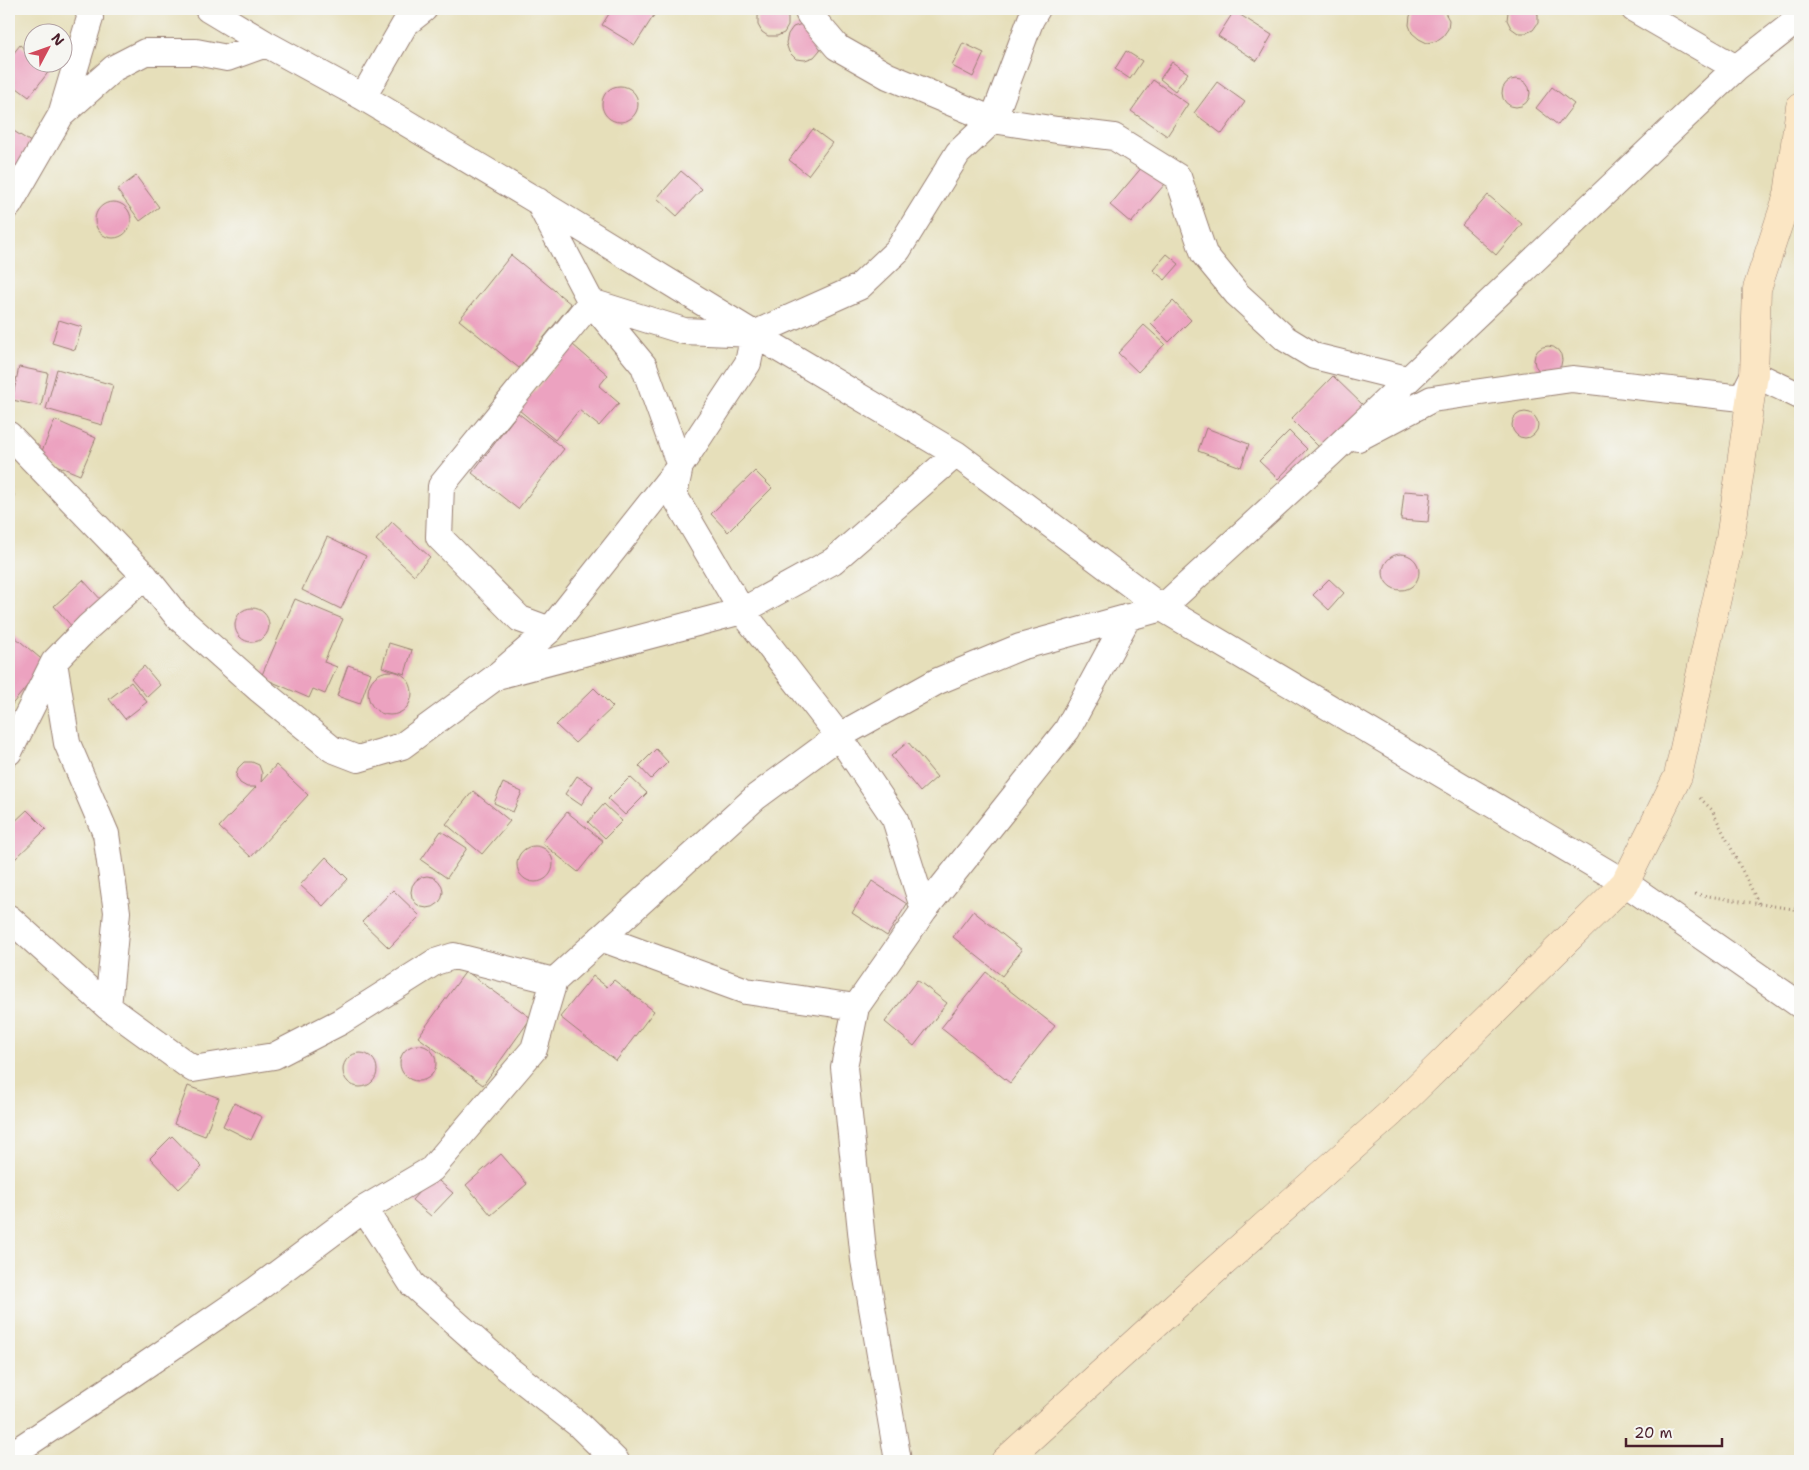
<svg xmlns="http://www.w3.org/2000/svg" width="1809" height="1470" font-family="'Shantell Sans',sans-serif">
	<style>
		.building { fill: #eca2c0 }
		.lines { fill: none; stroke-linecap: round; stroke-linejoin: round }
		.street-casing { stroke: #987f72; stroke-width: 28 }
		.secondary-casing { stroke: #987f72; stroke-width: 29 }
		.path { stroke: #987f72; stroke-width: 3; stroke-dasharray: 1 4; stroke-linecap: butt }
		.street { stroke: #fff; stroke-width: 26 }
		.secondary { stroke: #fbe6c4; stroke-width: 28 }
	</style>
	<rect width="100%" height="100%" fill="#f6f6f2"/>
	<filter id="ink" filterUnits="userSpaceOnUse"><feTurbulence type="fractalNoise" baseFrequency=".02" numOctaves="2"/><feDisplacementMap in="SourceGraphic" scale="10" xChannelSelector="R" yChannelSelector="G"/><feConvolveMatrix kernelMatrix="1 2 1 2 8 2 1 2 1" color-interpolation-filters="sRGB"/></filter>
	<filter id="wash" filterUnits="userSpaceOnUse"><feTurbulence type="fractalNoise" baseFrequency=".0096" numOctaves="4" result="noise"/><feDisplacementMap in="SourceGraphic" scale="20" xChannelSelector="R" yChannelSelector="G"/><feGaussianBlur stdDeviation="1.12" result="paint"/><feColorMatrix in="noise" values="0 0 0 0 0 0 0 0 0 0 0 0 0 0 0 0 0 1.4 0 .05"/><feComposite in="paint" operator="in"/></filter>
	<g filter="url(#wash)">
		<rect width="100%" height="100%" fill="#e6dfba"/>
		<g id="blocks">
			<!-- building -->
			<path class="building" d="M612,9H658L635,45L602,25Z
				M764,9L784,10L788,18V26L784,33L777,36H768L762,32L758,25V16Z
				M839,9H862L851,13L843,12Z
				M1414,9H1443L1449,20L1448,29L1443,36L1436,41L1427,43L1419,39L1412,33L1409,25L1410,16Z
				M1510,9H1535L1538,15V23L1533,30L1526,33H1518L1511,28L1507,20L1508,12Z
				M1234,11L1272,35L1257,61L1218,36Z
				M802,24L822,40L820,50L814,57L805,60L796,59L789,52L786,43L788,34L793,27Z
				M963,43L984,53L973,77L952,66Z
				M20,45L32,55V62H41L50,70L29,97L9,82V59Z
				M1126,51L1142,61L1130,79L1115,69Z
				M1172,62L1188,73L1175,91L1160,79Z
				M1502 93a14 14 0 1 1 28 0a14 14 0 1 1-28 0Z
				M1153,80L1188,104L1167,136L1131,111Z
				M1217,82L1245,102L1222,134L1194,113Z
				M602 104a18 18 0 1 1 36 0a18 18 0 1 1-36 0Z
				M1552,87L1574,104L1558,125L1536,108Z
				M9,128L34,144L13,178L9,176Z
				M813,129L832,143L808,175L789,160Z
				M1143,166L1165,184L1131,223L1110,205Z
				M681,171L702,189L677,216L657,198Z
				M136,176L159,207L140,221L117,190Z
				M1488,195L1522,224L1496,255L1462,225Z
				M95 220a18 18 0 1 1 36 0a18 18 0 1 1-36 0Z
				M1167,254L1179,264L1165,280L1153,270Z
				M511,255L571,304L519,368L459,320Z
				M1173,301L1191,320L1169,342L1151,324Z
				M59,320L82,327L75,350L52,343Z
				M1144,325L1165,344L1138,372L1118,353Z
				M573,345L608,375L599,386L619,403L599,426L579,410L555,440L519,410Z
				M1534 360a14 14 0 1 1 28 0a14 14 0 1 1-28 0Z
				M19,367L48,373L41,406L12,400Z
				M57,369L113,385L102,425L46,409Z
				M1333,376L1364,406L1321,449L1291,419Z
				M1512 425a13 13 0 1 1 26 0a13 13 0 1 1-26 0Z
				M518,413L564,449L518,509L472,473Z
				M55,420L96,438L80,475L39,458Z
				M1206,428L1249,444L1241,467L1198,451Z
				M1289,431L1307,449L1278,479L1259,461Z
				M755,471L772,488L728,532L711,514Z
				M9,482L13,488L14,496L9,503Z
				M1404,491L1431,493L1428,522L1401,520Z
				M392,522L430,557L414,575L376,540Z
				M327,537L366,556L341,609L302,590Z
				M1383 572a18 18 0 1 1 36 0a18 18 0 1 1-36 0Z
				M1329,579L1344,593L1329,610L1313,595Z
				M83,580L103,602L73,628L54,606Z
				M295,599L343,619L324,662L337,667L325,694L313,689L309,698L261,677Z
				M235 625a17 17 0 1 1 34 0a17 17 0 1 1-34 0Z
				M9,632L46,663L9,708Z
				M389,643L412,650L405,674L382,667Z
				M348,665L371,673L360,704L337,696Z
				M144,666L160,685L147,697L131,678Z
				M368 693a22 22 0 1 1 44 0a22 22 0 1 1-44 0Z
				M131,682L147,702L125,719L109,699Z
				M594,688L613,707L575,743L556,725Z
				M908,742L937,777L920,792L891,756Z
				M656,749L668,762L651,779L639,766Z
				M244,762H252L259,765L262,773L261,782L276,765L308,795L251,857L219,827L256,787H247L240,783L236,776L238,768Z
				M577,776L593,786L581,805L565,794Z
				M630,777L647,793L625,815L608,799Z
				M503,783L522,792L513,812L494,803Z
				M473,791L510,821L482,854L446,824Z
				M604,804L622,821L605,838L588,822Z
				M27,810L46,829L13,861L9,857V827Z
				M567,812L603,841L578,872L542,843Z
				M441,831L467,848L447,878L421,860Z
				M517 864a18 18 0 1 1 36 0a18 18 0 1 1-36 0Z
				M326,857L348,879L323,906L300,885Z
				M411 892a16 16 0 1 1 32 0a16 16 0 1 1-32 0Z
				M872,881L907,904L887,936L852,913Z
				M393,890L420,916L389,948L362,922Z
				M973,911L1022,950L1002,976L953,937Z
				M466,971L531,1018L483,1085L418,1037Z
				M986,972L1055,1026L1010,1083L941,1028Z
				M593,976L607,987L614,980L654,1011L616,1061L560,1017Z
				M917,980L947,1003L914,1046L885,1022Z
				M400 1063a18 18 0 1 1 36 0a18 18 0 1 1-36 0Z
				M343 1070a17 17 0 1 1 34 0a17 17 0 1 1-34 0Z
				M188,1086L219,1098L205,1136L174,1124Z
				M234,1103L262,1117L251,1140L223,1126Z
				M172,1136L202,1167L179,1189L150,1158Z
				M501,1154L527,1184L491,1215L466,1185Z
				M433,1176L453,1193L431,1216L412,1200Z"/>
		</g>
	</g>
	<g filter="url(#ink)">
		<use href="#blocks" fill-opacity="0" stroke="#987f72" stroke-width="1"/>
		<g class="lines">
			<!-- street casing -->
			<g class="street-casing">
				<path id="street" d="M208,9L266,44L363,97L537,201L754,334L956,454L1162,608L1625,883L1800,1005
					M811,9L809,14L837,47L888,76L993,120L1057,130L1114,137L1178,177L1204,254L1237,294L1286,339L1314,356L1407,379
					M1634,9L1736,68
					M363,97L405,24L424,9
					M61,115L114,68L145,52H196L227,58L266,44
					M9,205L61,115L90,18L88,9
					M754,334L748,363L680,466L674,495L742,611L839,736L895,819L924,910
					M9,435L145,576L177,616L260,690L332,749L358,759L402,746L497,676L742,611L833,561L956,454
					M1358,438L1432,399L1572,379L1742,398L1754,374L1800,396
					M550,630L520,619L439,537L441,486L591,302L684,331L754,334L859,287L898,250L958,153L993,120L1031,19L1037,9
					M54,662L67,743L106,834L117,912L108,1007
					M500,673L550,630L680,466L644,366L591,302L538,201
					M9,752L54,662L88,627L145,576
					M9,918L108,1007L193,1069L274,1056L340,1022L435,962L454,956L554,981
					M601,938L746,991L856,1007
					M364,1209L412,1284L508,1369L578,1424L616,1461
					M9,1456L131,1375L257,1289L364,1209L432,1169L534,1049L554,981L756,797L839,736L938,681L1020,647L1162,608L1331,453L1736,68L1800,18
					M898,1461L864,1260L844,1067L856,1007L924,910L1067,730L1128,617"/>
			</g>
			<!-- secondary casing -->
			<g class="secondary-casing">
				<path id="secondary" d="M1005,1461L1205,1279L1391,1113L1625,883L1678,776L1730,539L1754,374L1757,289L1788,195L1800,107"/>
			</g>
			<!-- path -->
			<path class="path" d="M1700,798L1712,810L1759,904
				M1695,894L1800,910"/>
			<!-- street -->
			<use href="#street" class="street"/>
			<!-- secondary -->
			<use href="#secondary" class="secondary"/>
		</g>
	</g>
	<!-- margin -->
	<rect width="1809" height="1470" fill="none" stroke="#f6f6f2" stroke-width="30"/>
	<!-- north arrow -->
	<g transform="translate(48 48) rotate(49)"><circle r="24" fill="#f6f6f2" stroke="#b1a0a2"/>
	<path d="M0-4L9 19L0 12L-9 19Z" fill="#d1495b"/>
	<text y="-8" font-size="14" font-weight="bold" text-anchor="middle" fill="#4a1f2b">N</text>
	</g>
	<!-- scale -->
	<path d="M1626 1438v8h96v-8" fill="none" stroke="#4a1f2b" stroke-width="2.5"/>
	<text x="1634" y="1438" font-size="15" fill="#4a1f2b" stroke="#f6f6f2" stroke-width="4" paint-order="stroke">20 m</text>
</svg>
